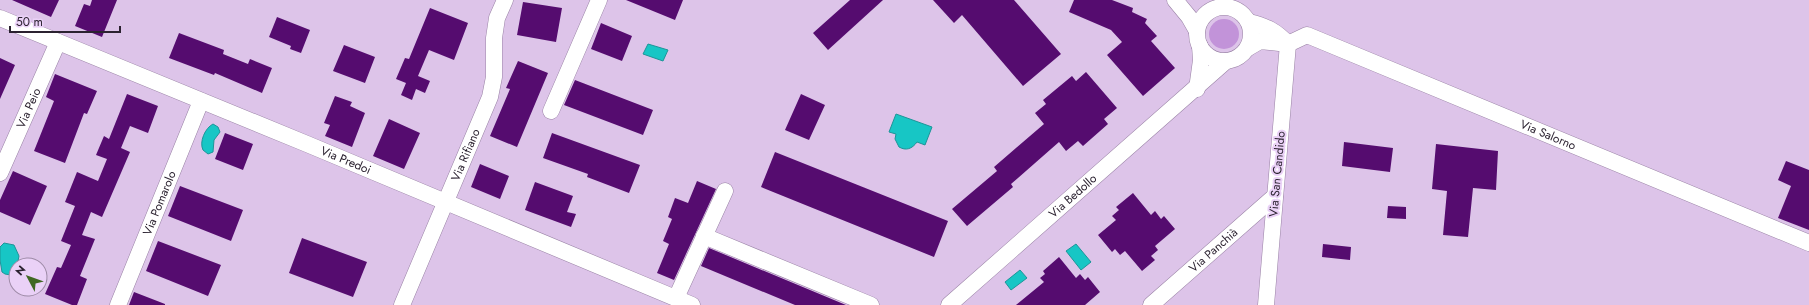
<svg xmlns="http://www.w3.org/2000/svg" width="1809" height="305" font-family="Jost,sans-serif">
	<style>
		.green { fill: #c293d9 }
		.water { fill: #17c6c5; stroke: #1d9598 }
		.building { fill: #550c6f }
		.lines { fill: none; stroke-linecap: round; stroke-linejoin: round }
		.minor-casing { stroke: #9982a5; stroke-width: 17 }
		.minor { stroke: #fff; stroke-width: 16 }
		.labels { text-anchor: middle; stroke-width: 4; stroke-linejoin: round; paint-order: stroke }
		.street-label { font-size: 12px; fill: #2b2230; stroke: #ead1f7 }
	</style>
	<rect width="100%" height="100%" fill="#ddc4e9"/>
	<!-- green -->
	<path class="green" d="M1209 34a15 15 0 1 1 30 0a15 15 0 1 1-30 0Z"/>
	<!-- water -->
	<path class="water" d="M648,44L668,50L663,61L643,54Z
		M896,114L932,127L925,145L917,142C912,149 906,151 899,147L895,139L896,134L889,132Z
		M213,124L218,127L220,132L214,140L213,152L208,154L203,150C199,142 205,128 213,124Z
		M4,243L14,245L19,256L16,271L11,275L5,274L2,272L0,260V247Z
		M1076,244L1091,262L1081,270L1066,251Z
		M1020,270L1027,278L1011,290L1005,282Z"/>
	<!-- building -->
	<path class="building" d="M12,0H59L51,17Z
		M92,0H117L102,37L75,26L84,4L90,6Z
		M626,0H683L675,20Z
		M850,0H883L828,50L813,33Z
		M933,0H1014L1061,54L1023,86L962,15L954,23Z
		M1074,0H1112L1133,8L1132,12L1147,19L1145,23L1157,36L1151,41L1175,68L1143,96L1107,55L1122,42L1111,30L1069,12Z
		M523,2L562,8L556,42L517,35Z
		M430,8L468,23L454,60L429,50L418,76L430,81L425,93L416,89L412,100L401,95L406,83L396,79L405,58L409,59Z
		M277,17L310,30L301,53L290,49L291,46L269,37Z
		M601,23L632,36L622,61L591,49Z
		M179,33L224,50L223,54L248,64L250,59L272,68L262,93L215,73L214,75L169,58Z
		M344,45L375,57L365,83L333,71Z
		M0,58L15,65L0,99Z
		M518,61L548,73L517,147L490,136L510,89L506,88Z
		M1086,72L1117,108L1104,119L1108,124L1083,146L1078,141L1066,151L1059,142L1011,184L1013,187L967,226L952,209L997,171L994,167L1044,124L1035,113L1046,104L1043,100L1072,76L1076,81Z
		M55,74L97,91L87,114L84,113L65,163L34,151L54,101L46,97Z
		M575,80L653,110L643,135L564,105Z
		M127,94L158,106L148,133L130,126L121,148L130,152L102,217L91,212L82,235L95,239L80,276L87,279L77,305H72L45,294L57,267L61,268L71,245L61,241L75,206L65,202L77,172L98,181L107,159L96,155L104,136L109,139Z
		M801,94L825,105L809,140L785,130Z
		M335,96L352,102L350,106L365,113L352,147L325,136L330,125L324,123Z
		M389,119L420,133L404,169L373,156Z
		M225,133L253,144L243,170L215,159Z
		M552,133L640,165L629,193L587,177L588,174L543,158Z
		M1344,142L1393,148L1390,172L1342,166Z
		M1436,144L1498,151L1496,190L1473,188L1468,237L1443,235L1447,191L1432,189Z
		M775,152L948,221L934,257L761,187Z
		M1786,161L1809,170V230L1778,218L1791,186L1778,180Z
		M480,164L509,176L500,199L471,187Z
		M13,171L47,186L30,225L0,212V200Z
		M697,181L716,189L674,280L657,273L669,244L663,241L672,219L668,217L675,198L688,203Z
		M535,182L573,196L567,212L576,214L571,227L525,210Z
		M180,186L243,210L231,241L168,216Z
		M1133,193L1151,215L1155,211L1161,219L1164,216L1175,229L1155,246L1158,250L1151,256L1155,260L1142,271L1125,251L1120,255L1115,249L1112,252L1098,235L1116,220L1112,216L1119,210L1116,207Z
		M1388,206L1406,207V219L1387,218Z
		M302,238L367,262L353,297L289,273Z
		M158,241L221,265L208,296L146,271Z
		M1323,244L1351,247L1350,260L1322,257Z
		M709,248L846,305H795L701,266Z
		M1059,257L1076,278L1080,274L1085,280L1088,277L1100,292L1085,305H1016L1044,282L1040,278L1045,274L1043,271Z
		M134,292L165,304V305H129Z"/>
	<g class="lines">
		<!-- minor casing -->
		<g class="minor-casing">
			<g id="minor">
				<path d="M1175,0L1189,17L1197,31"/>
				<circle cx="1224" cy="34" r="27"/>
				<path id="s1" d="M0,18L307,144L692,305"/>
				<path d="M1249,22C1266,26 1276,31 1288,44L1266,305"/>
				<path id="s2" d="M1288,44L1307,35L1809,243"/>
				<path d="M1248,48L1260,41L1288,44"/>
				<path d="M1197,89L1201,60L1200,46"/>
				<path d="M551,111L599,0"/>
				<path id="s3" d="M0,173L58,42"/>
				<path d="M704,236L871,305"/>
				<path d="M676,298L725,191"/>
				<path id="s4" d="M118,305L201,101"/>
				<path id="s5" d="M402,305L490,97L494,77V38L497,18L505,0"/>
				<path id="s6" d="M949,305L1226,61"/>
				<path id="s7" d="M1151,305L1275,196"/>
			</g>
		</g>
		<!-- minor -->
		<use href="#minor" class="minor"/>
	</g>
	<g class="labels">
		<!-- street labels -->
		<g class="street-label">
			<text dy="4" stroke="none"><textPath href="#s3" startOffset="71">Via Peio</textPath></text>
			<text dy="4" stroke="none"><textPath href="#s2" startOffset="282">Via Salorno</textPath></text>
			<text dy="4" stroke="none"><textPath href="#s5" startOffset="163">Via Rifiano</textPath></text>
			<text dy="4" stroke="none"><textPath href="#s1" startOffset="374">Via Predoi</textPath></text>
			<text transform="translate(1277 174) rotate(-85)" y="4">Via San Candido</text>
			<text dy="4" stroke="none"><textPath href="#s6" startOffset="165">Via Bedollo</textPath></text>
			<text dy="4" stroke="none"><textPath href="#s4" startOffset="110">Via Pomarolo</textPath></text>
			<text dy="4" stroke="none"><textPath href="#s7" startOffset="83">Via Panchià</textPath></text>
		</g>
	</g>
	<!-- north arrow -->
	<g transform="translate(28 277) rotate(311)"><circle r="19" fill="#ead1f7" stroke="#9e8ba7"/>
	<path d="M0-3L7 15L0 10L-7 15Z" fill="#406823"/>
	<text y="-6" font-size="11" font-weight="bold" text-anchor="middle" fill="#2b2230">N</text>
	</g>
	<!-- scale -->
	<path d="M10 26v6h110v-6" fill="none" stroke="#2b2230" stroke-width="2"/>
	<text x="16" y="26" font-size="12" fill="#2b2230" stroke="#ead1f7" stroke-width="3" paint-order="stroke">50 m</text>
</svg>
